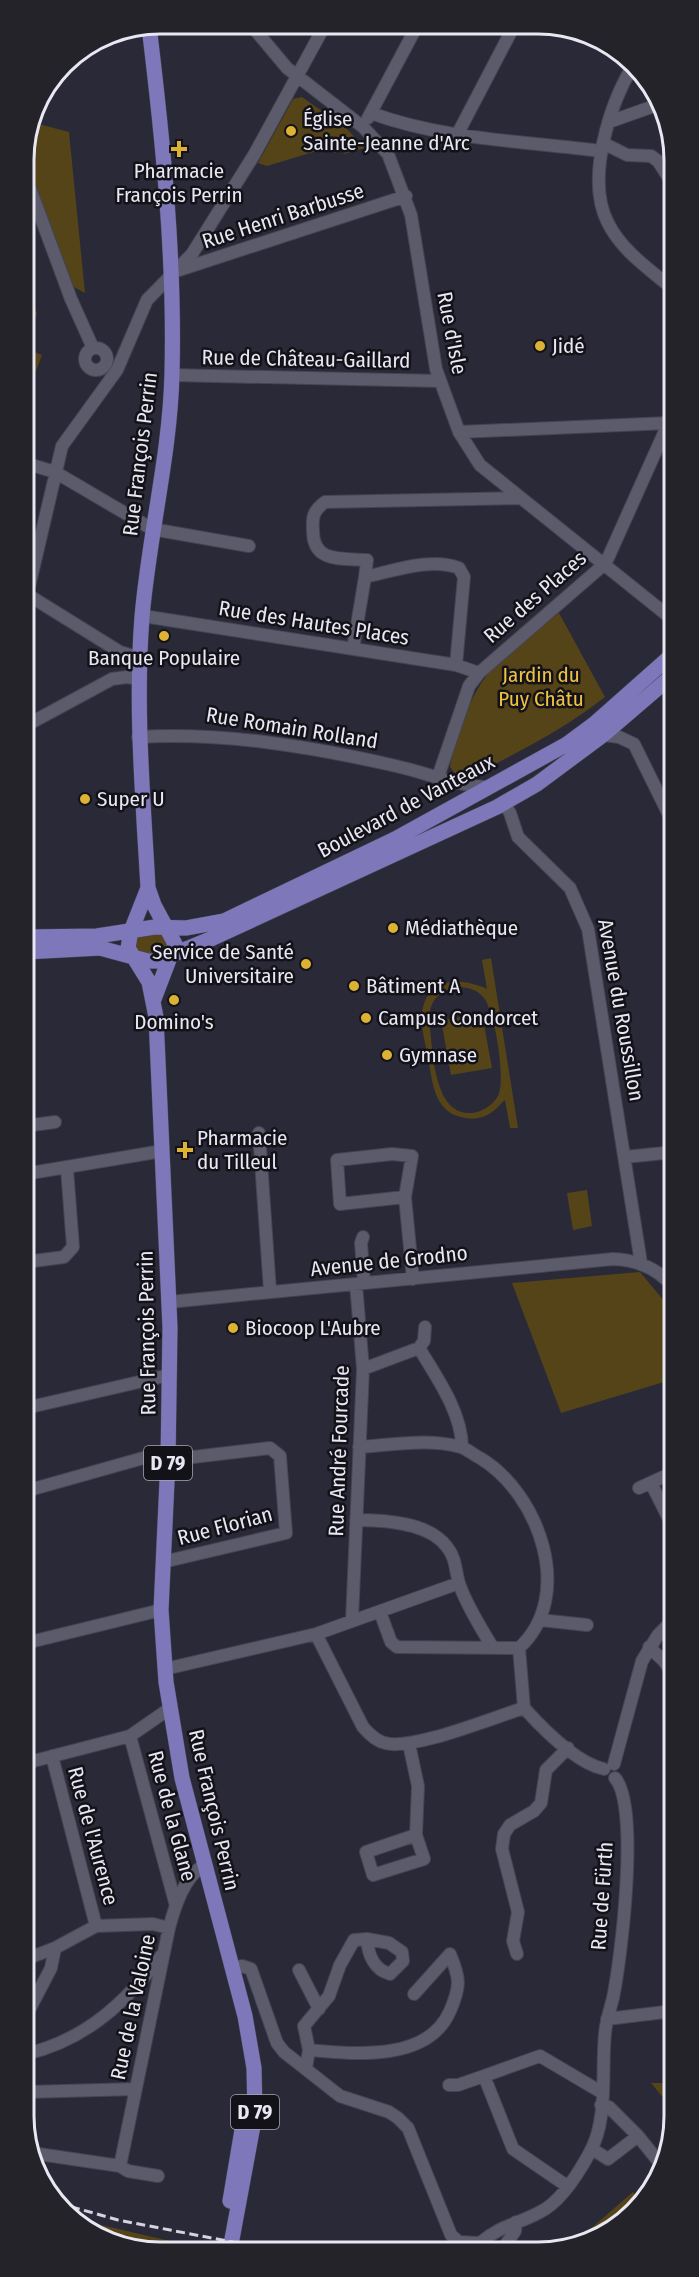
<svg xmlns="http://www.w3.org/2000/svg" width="699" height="2277" font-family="'Fira Sans Condensed',sans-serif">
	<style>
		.green { fill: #554418; fill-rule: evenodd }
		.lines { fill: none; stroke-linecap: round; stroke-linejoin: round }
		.minor-casing { stroke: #454452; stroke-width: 14 }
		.major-casing { stroke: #454452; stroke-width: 16 }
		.minor { stroke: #5c5b6c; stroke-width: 12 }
		.major { stroke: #7e77ba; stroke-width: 15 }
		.rail { stroke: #d4d3df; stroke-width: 3; stroke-dasharray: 9 4.5; stroke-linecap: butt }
		.poi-dot { fill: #ddb133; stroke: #131219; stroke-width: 2 }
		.labels { text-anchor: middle; stroke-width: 5; stroke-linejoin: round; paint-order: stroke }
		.shield { fill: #131219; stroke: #a8a7b1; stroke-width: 1.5 }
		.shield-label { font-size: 20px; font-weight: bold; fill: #e8e7f2 }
		.poi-label { font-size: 21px; fill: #e8e7f2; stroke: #131219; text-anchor: start }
		.street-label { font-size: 21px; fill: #e8e7f2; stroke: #131219 }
		.park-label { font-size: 21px; fill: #efc141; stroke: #131219 }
		.rim { fill: none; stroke: #e8e7f2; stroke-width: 3 }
	</style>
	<rect width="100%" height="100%" fill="#2a2938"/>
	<!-- green -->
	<path class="green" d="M302,97L346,128L365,148L344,154L343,151L334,153L330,147L267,166L258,163L293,99Z
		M31,122L69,132L85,293L70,285L24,155Z
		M24,275L37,314L25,348L42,355L25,400Z
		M559,613L605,697C563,730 517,753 469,777L457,776L450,767L451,759C459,734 466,707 480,685C498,656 532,634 559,613Z
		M145,933L167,935V952L152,955L135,950L136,937Z
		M491,958L518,1128H510L505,1100C501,1103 497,1109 492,1112C484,1118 475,1120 466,1118C434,1114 433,1084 428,1058C426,1045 421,1030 422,1017C423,978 459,976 487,989L482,960ZM456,987C467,987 477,989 484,998C495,1012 506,1080 498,1096C493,1105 482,1112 472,1113C432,1116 433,1047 429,1019C430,1000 438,992 456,987Z
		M482,1014L492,1068L451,1075L441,1020Z
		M587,1190L592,1226L573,1230L567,1193Z
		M640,1272L674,1313V1379L561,1413L512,1283Z
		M651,2083H675V2112Z
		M633,2192L643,2202L641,2206L566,2250Z
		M63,2212L93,2223L208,2250H134Z"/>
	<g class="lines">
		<!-- minor casing -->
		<g class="minor-casing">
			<path id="minor" d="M251,25L287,68L363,127L388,154L411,215L436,369L459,432L480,465L667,615
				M634,64C610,103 585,179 608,223C622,251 649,269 673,289
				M371,113C444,140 525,141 602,151
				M368,118L417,26
				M609,122L657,105
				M457,135L514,26
				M603,143L627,155L651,156L658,161L672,183
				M24,172L71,299L93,348
				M176,271L406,196
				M85 359a11 11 0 1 1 22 0a11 11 0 1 1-22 0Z
				M172,375L440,381
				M459,432L668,423
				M25,463L55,472L152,529L249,546
				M365,577L367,560C341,558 313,563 313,531C312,517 313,511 325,502L520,498
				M25,593L120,652L140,658
				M25,604L62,446L117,370L147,300L192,254L254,155L325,25
				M143,616L456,665L479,673
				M353,649L365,577C393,571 431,557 459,568L464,577L456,665
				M25,726L112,679L127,677L139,679
				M603,735L619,737L634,744L673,823
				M138,737C224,732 313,747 396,766C427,773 454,785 485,787
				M438,777L469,686L479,673L600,568L608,558L673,413
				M504,803L510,813L518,837L570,888L588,929L641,1263
				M25,1126L55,1122
				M259,1133L270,1291
				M625,1157L674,1152
				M25,1174L162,1151
				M405,1197L340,1204L337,1160L392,1154L412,1156L405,1197L413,1279
				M363,1237L361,1243L364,1283
				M26,1262L64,1257L73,1247L67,1169
				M169,1302L613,1259C638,1260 658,1268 674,1288
				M419,1348L424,1341L425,1327
				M363,1369L419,1348C436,1376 462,1413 462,1447
				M26,1408L169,1375
				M359,1447C392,1445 428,1438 461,1447C467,1449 474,1455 480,1458C539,1493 576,1596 519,1648
				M651,1483L672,1525
				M639,1488L674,1472
				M26,1491L168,1451
				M356,1520C384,1520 429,1522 447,1547C457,1559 455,1573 460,1586C468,1608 481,1628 493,1648
				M163,1562L286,1533L280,1456L270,1448L168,1460
				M380,1612L391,1642L397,1647L519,1648
				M352,1620L363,1369L356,1284
				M540,1620L587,1625
				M316,1634L459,1583
				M26,1643L161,1610
				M649,1647L664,1661L674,1676
				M519,1648L524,1708
				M165,1669L316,1634L363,1727C369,1734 376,1741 385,1743C412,1751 494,1717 524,1708C543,1729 576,1763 604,1769
				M130,1736L176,1906
				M409,1744L418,1786L416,1835L366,1852L373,1875L424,1859L416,1835
				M52,1756L96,1926
				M26,1763L130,1736L169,1709
				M614,1764L642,1661L658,1635L674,1619
				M517,1954L513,1941L518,1912L502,1849L504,1834L510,1825L534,1811L541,1803L546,1770L568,1748
				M26,1959L55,1948L96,1926L153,1924L169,1928
				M232,1968L242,1966L251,1969L277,2043L284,2052L340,2096L389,2112L398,2118L408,2128L451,2235L459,2242L480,2243C503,2224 516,2225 540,2212C561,2202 578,2174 589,2154C609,2119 601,2072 605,2033C606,2021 610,2010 613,1998C621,1959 640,1806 615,1778
				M299,1970L319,2009
				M26,2016L51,1968L55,1948
				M607,2019L673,2011L675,2005
				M309,2050L304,2026L329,1996L340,1965L354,1940L367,1939C368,1954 374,1970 390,1974L403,1961L402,1952L389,1943L367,1939
				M26,2054C86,2040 126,2002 162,1955
				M306,2068L309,2050C355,2054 428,2062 450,2011C461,1986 460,1978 450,1954L414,1994
				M449,2085H458L484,2076
				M27,2092L136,2089
				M601,2105L609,2107L638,2136
				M592,2149L608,2159L638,2136L659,2162
				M32,2153L120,2166L169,1928C175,1906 184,1877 204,1865
				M120,2166L128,2171L158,2176
				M567,2186L513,2149L484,2076L540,2056L601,2092
				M502,2250L515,2231L516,2222"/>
		</g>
		<!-- major casing -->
		<g class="major-casing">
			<path id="major" d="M149,26C163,142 175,257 172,374C170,455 149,535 142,617C135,708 143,797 148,888L154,905L175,944L154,999
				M148,888L131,931L128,948L149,982L156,1017L170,1328L168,1460L161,1610L166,1682L182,1778L245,2016L254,2068L255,2115L230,2250
				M25,937L97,936L155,927L186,928L224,921L395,839L567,744L594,724L673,654
				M25,952L100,948L148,961H157L213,938L497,807L537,784L603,735L673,675
				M230,2201L242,2130"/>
		</g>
		<!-- minor -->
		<use href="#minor" class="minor"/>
		<!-- major -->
		<use href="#major" class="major"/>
		<!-- rail -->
		<path class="rail" d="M58,2203L118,2220L274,2250"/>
	</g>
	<!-- markers -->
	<g class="poi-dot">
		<circle cx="291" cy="131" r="6"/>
		<path d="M176 140h6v6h6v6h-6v6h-6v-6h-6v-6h6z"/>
		<circle cx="540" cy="346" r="6"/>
		<circle cx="164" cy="636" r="6"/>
		<circle cx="85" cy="799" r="6"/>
		<circle cx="393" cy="928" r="6"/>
		<circle cx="306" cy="964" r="6"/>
		<circle cx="354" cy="986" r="6"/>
		<circle cx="174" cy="1000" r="6"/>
		<circle cx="366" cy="1018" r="6"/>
		<circle cx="387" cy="1055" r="6"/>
		<path d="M182 1141h6v6h6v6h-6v6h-6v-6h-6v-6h6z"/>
		<circle cx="233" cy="1328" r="6"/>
	</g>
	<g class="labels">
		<!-- shield labels -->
		<g class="shield">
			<rect x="144" y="1446" width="48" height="34" rx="4.5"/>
			<rect x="231" y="2095" width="48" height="34" rx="4.5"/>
		</g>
		<g class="shield-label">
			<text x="168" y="1470">D 79</text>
			<text x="255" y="2119">D 79</text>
		</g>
		<!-- poi labels -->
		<g class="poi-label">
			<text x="303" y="126">Église<tspan x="303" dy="24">Sainte-Jeanne d'Arc</tspan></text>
			<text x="179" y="178" text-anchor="middle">Pharmacie<tspan x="179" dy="24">François Perrin</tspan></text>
			<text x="552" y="353">Jidé</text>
			<text x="164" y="665" text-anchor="middle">Banque Populaire</text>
			<text x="97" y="806">Super U</text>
			<text x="405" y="935">Médiathèque</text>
			<text x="294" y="959" text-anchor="end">Service de Santé<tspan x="294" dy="24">Universitaire</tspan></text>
			<text x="366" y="993">Bâtiment A</text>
			<text x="378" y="1025">Campus Condorcet</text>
			<text x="174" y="1029" text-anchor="middle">Domino's</text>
			<text x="399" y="1062">Gymnase</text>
			<text x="197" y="1145">Pharmacie<tspan x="197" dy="24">du Tilleul</tspan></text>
			<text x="245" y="1335">Biocoop L'Aubre</text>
		</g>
		<!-- street labels -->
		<g class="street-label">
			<text transform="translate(283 216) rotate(-18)" y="7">Rue Henri Barbusse</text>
			<text transform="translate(452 333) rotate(79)" y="7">Rue d'Isle</text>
			<text transform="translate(306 359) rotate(1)" y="7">Rue de Château-Gaillard</text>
			<text transform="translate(140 454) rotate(-83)" y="7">Rue François Perrin</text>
			<text transform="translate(535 597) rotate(-41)" y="7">Rue des Places</text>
			<text transform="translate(314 623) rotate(9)" y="7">Rue des Hautes Places</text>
			<text transform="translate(292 728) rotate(9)" y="7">Rue Romain Rolland</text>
			<text transform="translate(406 806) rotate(-28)" y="7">Boulevard de Vanteaux</text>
			<text transform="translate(621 1010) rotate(80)" y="7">Avenue du Roussillon</text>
			<text transform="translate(389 1261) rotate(-6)" y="7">Avenue de Grodno</text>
			<text transform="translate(147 1333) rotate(-91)" y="7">Rue François Perrin</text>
			<text transform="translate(339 1451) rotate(-88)" y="7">Rue André Fourcade</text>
			<text transform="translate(225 1526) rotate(-15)" y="7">Rue Florian</text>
			<text transform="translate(214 1810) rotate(77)" y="7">Rue François Perrin</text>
			<text transform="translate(172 1816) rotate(75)" y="7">Rue de la Glane</text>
			<text transform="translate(93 1836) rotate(75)" y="7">Rue de l'Aurence</text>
			<text transform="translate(602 1896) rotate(-86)" y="7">Rue de Fürth</text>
			<text transform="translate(133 2007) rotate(-78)" y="7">Rue de la Valoine</text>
		</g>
		<!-- park labels -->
		<g class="park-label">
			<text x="541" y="682">Jardin du<tspan x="541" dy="24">Puy Châtu</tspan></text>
		</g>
	</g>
	<!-- crop -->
	<path d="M0 0H699V2277H0ZM160 34H538A126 126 0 0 1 664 160V2116A126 126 0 0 1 538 2242H160A126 126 0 0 1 34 2116V160A126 126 0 0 1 160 34Z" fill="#24232a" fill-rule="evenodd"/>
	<path class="rim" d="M160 34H538A126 126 0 0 1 664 160V2116A126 126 0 0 1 538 2242H160A126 126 0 0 1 34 2116V160A126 126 0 0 1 160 34Z"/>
</svg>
